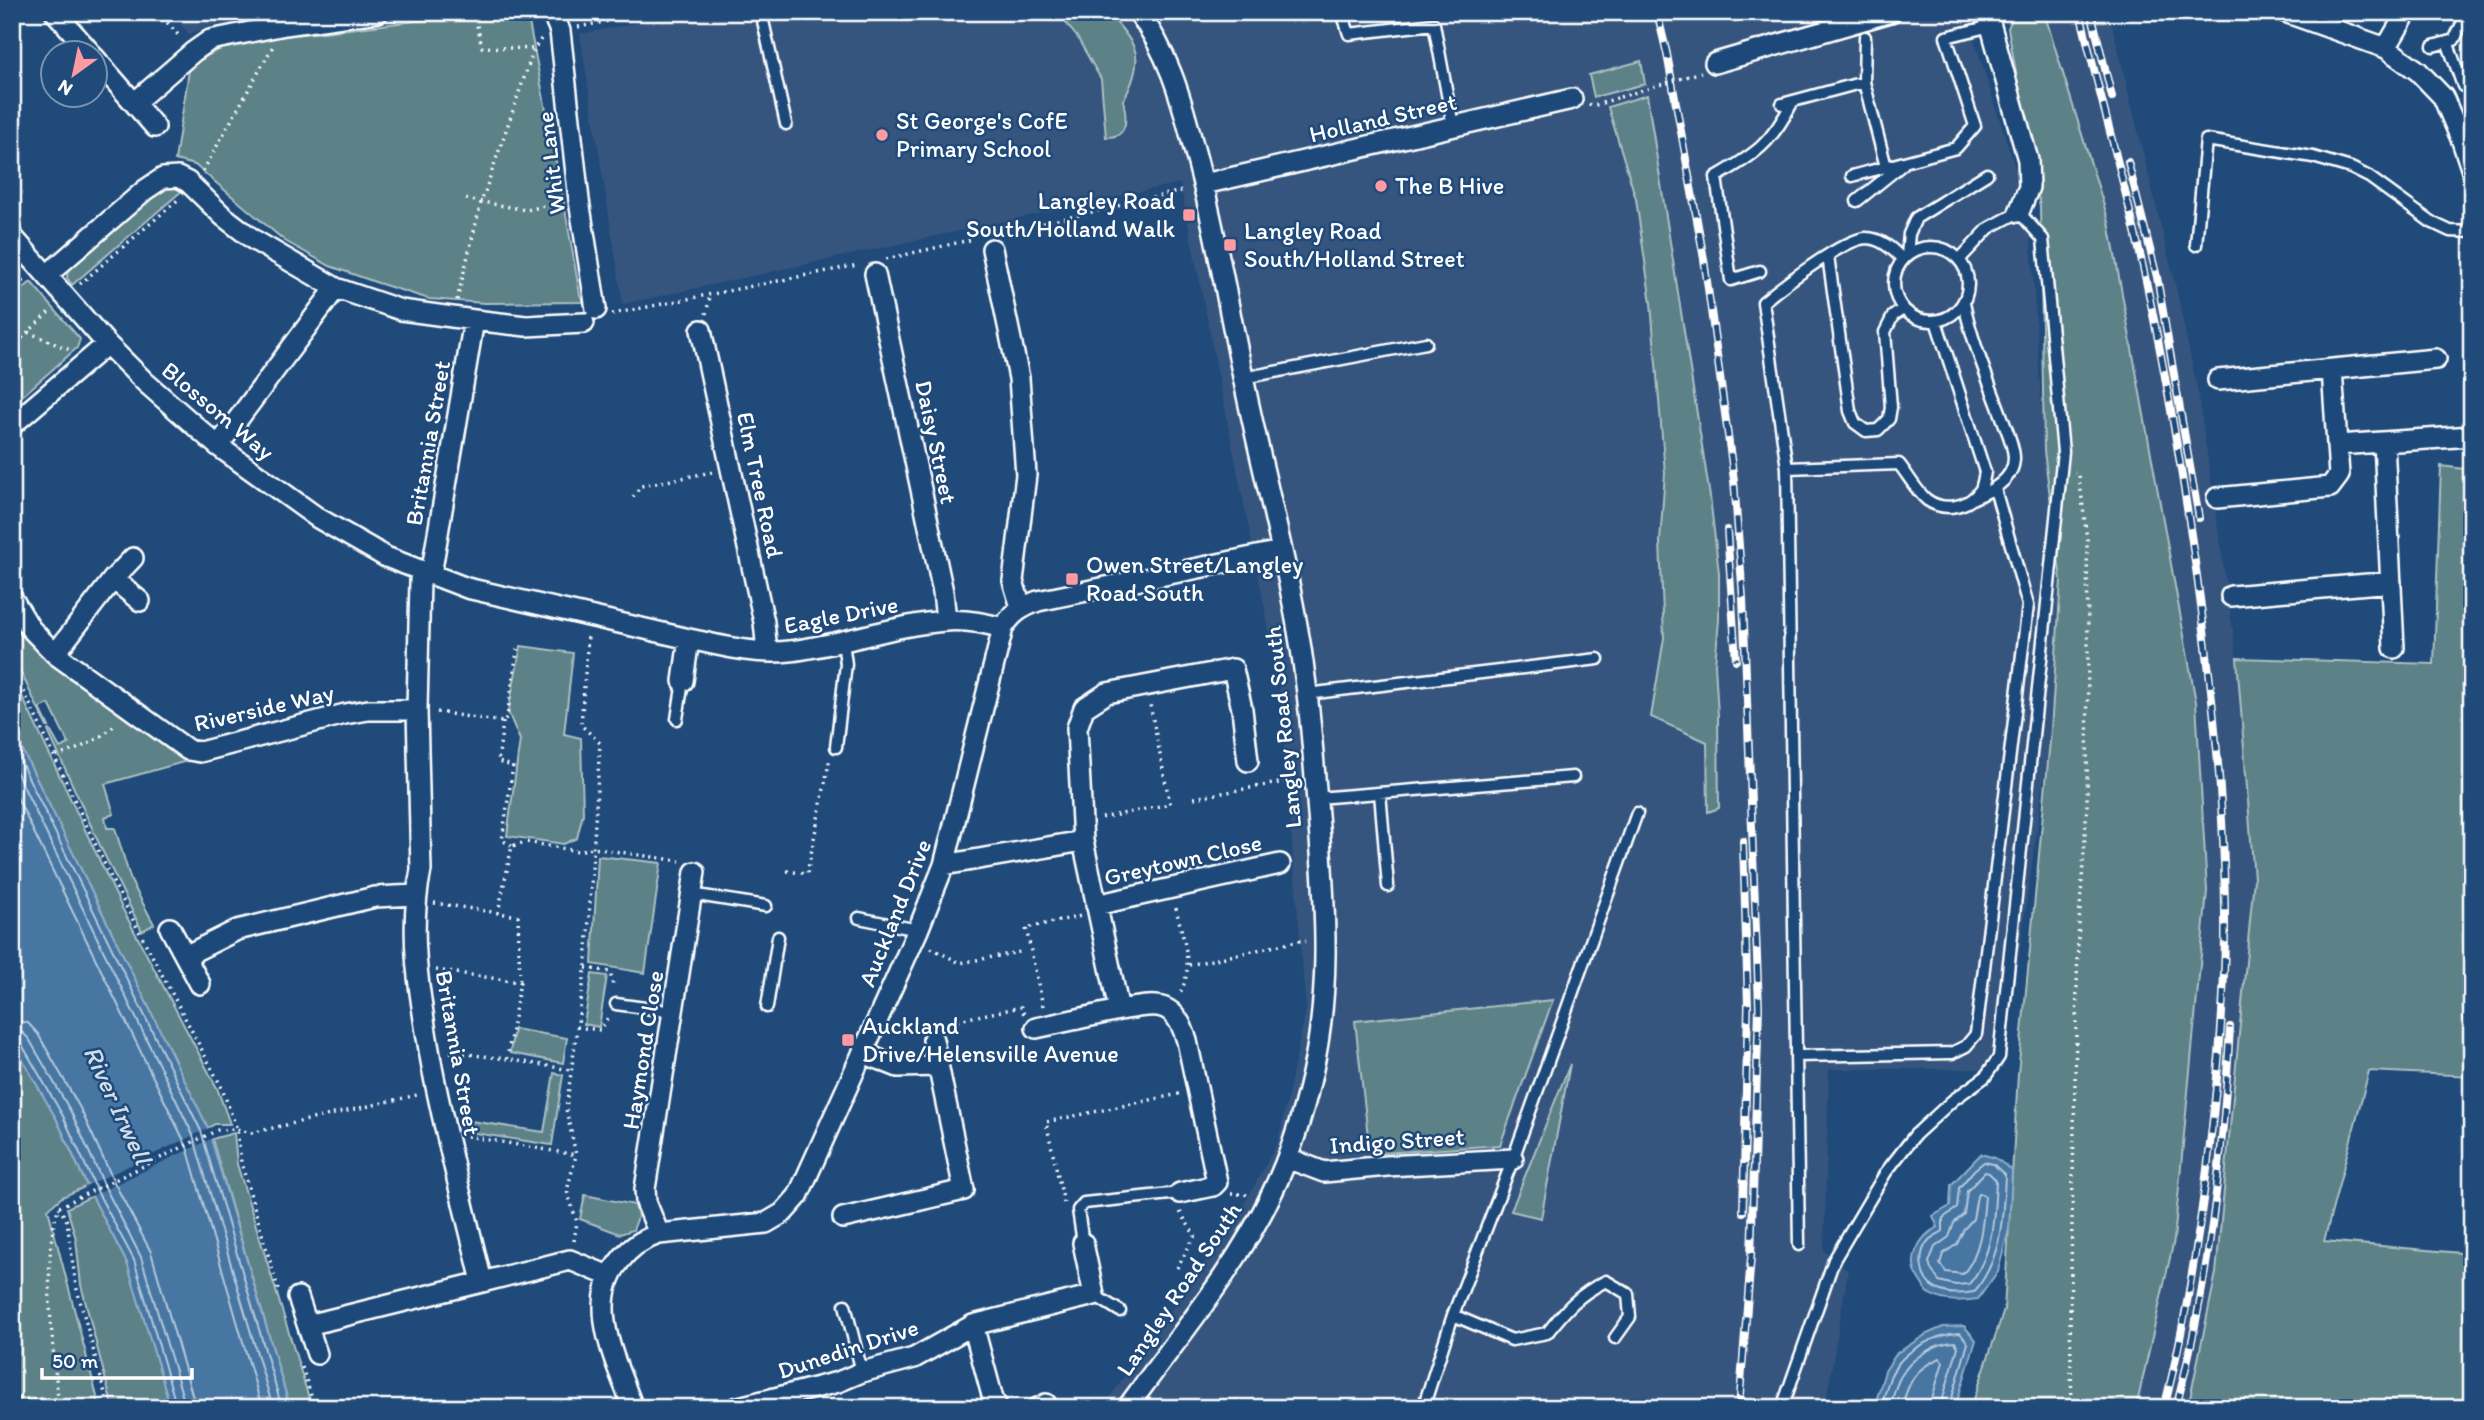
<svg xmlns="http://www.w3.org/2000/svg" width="2484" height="1420" font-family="Itim,sans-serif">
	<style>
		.built { fill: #35557f }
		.green { fill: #5b8187; stroke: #adc0c3; stroke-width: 2 }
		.water { fill: #4676a3; stroke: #90adc8; stroke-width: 2 }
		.pier { fill: #1f4a7a }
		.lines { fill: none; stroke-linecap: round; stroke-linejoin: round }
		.shore { stroke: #b5c8da; stroke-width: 2 }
		.service-casing { stroke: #fff; stroke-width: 15 }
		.minor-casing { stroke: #fff; stroke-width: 24 }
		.path { stroke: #fff; stroke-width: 3.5; stroke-dasharray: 2 5; stroke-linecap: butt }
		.service { stroke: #1f4a7a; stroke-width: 10 }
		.minor { stroke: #1f4a7a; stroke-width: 19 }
		.rail-casing { stroke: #fff; stroke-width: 8 }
		.rail { stroke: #1f4a7a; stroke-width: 5; stroke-dasharray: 16; stroke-linecap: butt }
		.path-bridge { stroke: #fff; stroke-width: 3.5; stroke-dasharray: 2 5; stroke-linecap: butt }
		.poi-dot { fill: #ff9aa2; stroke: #1f4a7a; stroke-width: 2.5 }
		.labels { text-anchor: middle; stroke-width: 5; stroke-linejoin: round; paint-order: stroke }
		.street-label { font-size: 24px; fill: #fff; stroke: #1f4a7a }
		.poi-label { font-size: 24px; fill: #fff; stroke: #1f4a7a; text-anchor: start }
		.water-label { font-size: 26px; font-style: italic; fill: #d1dde8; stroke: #1f4a7a }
	</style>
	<rect width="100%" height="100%" fill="#1f4a7a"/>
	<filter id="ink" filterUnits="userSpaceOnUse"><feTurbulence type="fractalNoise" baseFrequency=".0143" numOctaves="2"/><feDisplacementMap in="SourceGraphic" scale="14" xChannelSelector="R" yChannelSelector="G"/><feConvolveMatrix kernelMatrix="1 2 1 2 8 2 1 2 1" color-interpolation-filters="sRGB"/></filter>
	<g filter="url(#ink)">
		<!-- built -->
		<path class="built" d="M170,12H294L211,26L189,34Z
			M695,12H1965L2029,211L2044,451L2061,580L2051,730L2003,1069H1829L1824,1251L1848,1271L1825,1408H1102L1239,1214L1278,1142L1306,1010L1278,675L1180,183L623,304L580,34Z
			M2044,12H2109L2177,292L2198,393L2237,658L2254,879L2216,1273L2188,1408H2136L2174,1240L2207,891L2196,702L2109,222Z"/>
		<!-- green -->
		<path class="green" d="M462,12H527L564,203L580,295L585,302L485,303L429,299L378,283L330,266L285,241L195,165L175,160L190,64L235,42L273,35L316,33L424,20Z
			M1057,12H1107C1116,22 1129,35 1134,48C1141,62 1131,88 1123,100C1127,117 1129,138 1106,137L1101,79L1077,37Z
			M2015,12H2044L2109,222L2196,702L2207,891L2174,1240L2136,1408H1971L2004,1310L2018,1074L2051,730L2061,580L2044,451L2040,206L2008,28Z
			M1641,61L1645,84L1594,97L1589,75Z
			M1647,95L1710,497L1719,573V620L1715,664L1718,716L1719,808L1708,812L1707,742L1651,717L1664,638L1660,542L1665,473L1651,303L1636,199L1608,107Z
			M176,186L183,190L72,285L67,278L68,268L164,187Z
			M31,282L80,339L77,348L12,405V298Z
			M2441,466L2472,470V1076L2369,1071L2324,1241L2472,1254V1408H2188L2216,1273L2254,879L2237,658L2434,664Z
			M12,614L59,668L130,722L191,760L105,784L114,814L105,817L107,828H115L131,881L154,924L142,931L102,850L48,731L50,730L60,748L69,744L49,704L40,708L49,727H47L12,654Z
			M521,646L573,653L564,734L581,738L583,814L577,838L564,844L507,836L520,740L508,712Z
			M12,675L121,906L217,1088L230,1124H215L208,1128L12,729Z
			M598,856L661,863L645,973L592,964Z
			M592,974L607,976L599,1027L584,1024Z
			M1553,1000L1500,1145L1370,1154L1355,1021Z
			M514,1029L567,1038L563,1063L510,1053Z
			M12,1041L57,1120L87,1186L62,1197L48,1209L100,1408H12Z
			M1570,1064L1541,1218L1511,1211Z
			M554,1073L563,1075L552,1145L468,1132L470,1121L544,1132Z
			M234,1133L237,1164L312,1408H290L212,1139Z
			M585,1195L635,1205L638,1217L633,1230L620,1234L580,1219Z
			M92,1196L127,1263L171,1408H113L81,1285L76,1239L67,1208Z"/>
		<!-- water -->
		<path class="water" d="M12,729L208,1128L290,1408H171L127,1263L92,1196L57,1120L12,1041Z
			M1981,1154L1995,1158L2012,1170L2009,1229L1998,1271L1978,1299C1963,1301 1944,1303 1930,1294C1926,1292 1923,1285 1920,1281C1906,1261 1918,1237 1938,1227L1933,1216L1950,1206L1951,1185Z
			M1964,1326L1976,1340L1955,1408H1874L1885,1371L1897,1353L1927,1334L1943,1327Z"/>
		<!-- pier -->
		<path class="pier" d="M211,1127L215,1137L89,1197L84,1187Z"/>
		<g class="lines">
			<!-- shore -->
			<path class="shore" d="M12,744L201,1131L282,1408
				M12,763L193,1135L273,1408
				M12,787L187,1147L262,1408
				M12,1020L28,1023L38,1034L80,1108L115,1184L151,1252L196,1408
				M12,1030L23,1033L29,1039L71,1112L106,1189L141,1257L186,1408
				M12,1039L21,1043L63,1116L98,1193L134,1260L177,1408
				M1984,1162L1993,1164L2005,1175C2003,1217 2002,1259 1974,1292C1961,1294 1948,1295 1936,1289C1919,1280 1917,1253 1929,1240C1933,1236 1939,1234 1943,1231V1218L1957,1208L1959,1188L1974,1170Z
				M1985,1172L1989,1173L1996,1180C1994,1216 1994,1255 1969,1284L1955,1285L1939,1281L1931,1269L1929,1262L1935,1247L1949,1237L1954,1223L1964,1214L1967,1191Z
				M1980,1193L1985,1196C1983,1223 1981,1253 1963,1274L1946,1272L1940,1264L1943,1254L1957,1244L1964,1229L1973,1219L1977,1196Z
				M1881,1408C1884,1397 1887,1385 1891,1375C1902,1351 1935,1334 1960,1333L1968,1343L1949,1408
				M1890,1408C1893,1398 1895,1385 1901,1376C1910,1359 1936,1342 1955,1342L1958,1347L1940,1408
				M1901,1408C1909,1382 1914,1369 1940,1358L1943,1362L1929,1408"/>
			<!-- service casing -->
			<g class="service-casing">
				<path id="service" d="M761,12L786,124
					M1342,12L1349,34L1434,24L1453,126
					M1865,37L1864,82L1886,167
					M2448,44L2463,86
					M2433,46L2454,40L2466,16V12
					M1782,104L1864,82
					M1852,176L1956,148L1975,126L1946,37L1991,26
					M1857,201L1903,164
					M2196,245L2206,140L2313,157L2351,168L2369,177L2431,222L2450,231L2472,232
					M1894 284a37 37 0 1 1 74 0a37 37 0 1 1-74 0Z
					M1907,255L1909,234L1916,218L1987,174
					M1828,256L1850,411L1855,423L1866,431L1878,430L1889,419L1891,407L1885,332L1893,316L1903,309
					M1760,271L1731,280L1716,177C1757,153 1771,144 1793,101
					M1964,303C1972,342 1988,379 2002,417C2006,429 2014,445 2014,458C2014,480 1991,491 1974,498
					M1243,378L1426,343
					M1787,468L1763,302C1782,286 1844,239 1866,238C1881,238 1893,249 1903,260
					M1307,694L1598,659
					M677,719L683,681
					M836,747L846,664L843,642
					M1380,793L1388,886
					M1317,798L1573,777
					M691,894L766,906
					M859,918L918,930
					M616,1004L674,1012
					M767,1007L778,937
					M1796,1056L1952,1053L1966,1046L1976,1034L2028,605L1995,489
					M1083,1243L1078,1210L1084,1203L1180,1193
					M1799,1245L1787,468L1899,464C1908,475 1916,491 1927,500C1944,512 1969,508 1981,489C1983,484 1984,477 1985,472L1936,321
					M1094,1295L1120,1311
					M845,1305L862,1372
					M1453,1315L1512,1340L1547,1333C1566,1309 1578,1295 1606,1281L1628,1294L1630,1317L1615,1338
					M1423,1408L1453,1315L1513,1159L1637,813
					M1782,1408L1834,1260L1886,1172L1915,1135L1953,1100L1985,1077L1999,1057L2063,452L2043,239L2019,212L1989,228L1960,259"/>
			</g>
			<!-- minor casing -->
			<g class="minor-casing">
				<path id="minor" d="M55,12L90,52
					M552,12L560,31L579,200L596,309
					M1987,12L2028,160L2029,187L2019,212
					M2285,12L2386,48L2418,71L2443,97L2462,141L2472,171
					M2386,48L2407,12
					M94,57L155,127
					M1715,63L1891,12
					M134,103L193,52L210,40L285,25L378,12
					M1204,184L1572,99
					M12,236L107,344L145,382L218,446L318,518L386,557L467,588L689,639
					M992,249L1019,378L1026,475L1013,581L1021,607
					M875,274L943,592L946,620
					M47,275L145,190L163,178L178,177L188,182L223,216L254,240L336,288L401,310L474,320L526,326L584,323
					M701,330L764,622L767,652
					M2218,380L2436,359
					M12,425L107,344
					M2384,442L2394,648
					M2337,445L2472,436
					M218,446L336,288
					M2217,498L2330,487L2339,475L2332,369
					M422,571L420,580L417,710L421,870C407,936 421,1002 432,1067C446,1139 465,1210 482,1282L570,1260L609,1276
					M431,575L474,320
					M113,579L140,601
					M2231,596L2391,582
					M12,598L30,628L55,654L188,750L200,752L345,714L368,710H417
					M55,654L113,579L133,558
					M683,681L689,639C722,646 756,655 790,651C842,645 893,625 945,621C964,619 985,623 1003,628
					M1083,841L1119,1010C1157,1004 1174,998 1187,1041L1217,1182L1213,1186L1180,1193
					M944,865L1083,841L1077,728L1084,708L1107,693L1233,669L1242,709L1248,761
					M1096,905L1280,864
					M170,928L200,984
					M185,956L237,930L375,897L416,895
					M1036,1028L1119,1010
					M863,1053L898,1067L938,1066
					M1287,1158L1324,1172L1387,1166L1513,1159
					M843,1218L964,1190L933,1040
					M659,1234L646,1202L645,1189L695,872
					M298,1297L317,1354
					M308,1325L482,1282
					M973,1325L993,1399L998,1408
					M633,1408C617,1363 585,1305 619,1262C629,1248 643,1239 659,1234L766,1223L783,1213L798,1196L918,930L944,865L1003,628C1012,613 1022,607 1038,601L1281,551
					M735,1408L838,1382L862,1372L914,1358L973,1325L1094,1295L1083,1243
					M1038,1408L1046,1404
					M1127,1408C1177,1338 1235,1271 1272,1193C1290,1156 1303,1114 1312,1074C1330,995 1326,919 1320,839C1314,768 1310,696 1297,625C1282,540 1259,457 1242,372C1226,295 1213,217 1192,141C1180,94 1167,51 1138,12"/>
			</g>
			<!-- path -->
			<path class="path" d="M158,12L180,37
				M474,12L482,47L534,49
				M578,27L655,12
				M1680,79L1701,72
				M1589,104L1593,106L1620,97
				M203,171L273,46
				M466,199L526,210L560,203
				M1002,233L1186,190
				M886,259L974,239
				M80,284L180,198
				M12,291L27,278
				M457,300L481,203L534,49L541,39
				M612,314L858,265
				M706,314L710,296
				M28,332L70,350
				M12,348L51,310
				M633,497L641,486L712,472
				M12,666L113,882L221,1086L237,1129L241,1162L279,1292
				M437,712L503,722L507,717L518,645
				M503,722L498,762L513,766L502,840L512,846
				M56,756C80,749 98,741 117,723
				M1194,798L1295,780
				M1102,818L1170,804L1150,705
				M787,871L807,874L830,758
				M434,903L518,916L520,982
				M1176,908C1182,937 1196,968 1179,994
				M498,913L512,846L526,842L578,851L593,848L680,861
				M931,948L960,963L1020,952
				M1189,965L1298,941H1306
				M586,968L610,972L614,989
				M436,970L520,982L507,1059L571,1070
				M1043,1006L1026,928L1081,916
				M944,1023L1021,1007L1024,1014
				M577,1027L600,1030L609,1016
				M450,1052L507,1059
				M467,1136L576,1155
				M1231,1194H1245L1250,1198
				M1064,1203L1046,1122L1179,1094
				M59,1207L67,1221L76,1286L109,1408
				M574,1241L577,1222L567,1191L576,1155L566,1109L586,965L600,743L581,725L588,636
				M1177,1268L1195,1236L1179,1210
				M302,1367L315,1408
				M12,1399H58
				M61,1408L58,1399C53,1346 41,1254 59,1207L218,1130L237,1129L251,1133L417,1095
				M2072,1408L2070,1317L2078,939L2087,805L2088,641L2087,539L2079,475L2075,473"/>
			<!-- service -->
			<use href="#service" class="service"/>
			<!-- minor -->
			<use href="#minor" class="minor"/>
			<!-- rail casing -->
			<g class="rail-casing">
				<path id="rail" d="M1657,12L1667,54L1704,259L1734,480L1743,598L1759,1007L1751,1257L1739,1408
					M2080,12C2101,102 2127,191 2146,281C2167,379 2183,477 2197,576C2213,695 2226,816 2225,936C2224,1017 2216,1098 2206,1177C2196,1255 2184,1332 2164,1408
					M2091,12L2112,97
					M2128,162L2157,277L2199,518
					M1727,530L1736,660
					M1743,1212L1748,1007L1743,841
					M2176,1408C2209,1284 2223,1155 2230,1027"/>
			</g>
			<!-- rail -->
			<use href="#rail" class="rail"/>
			<!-- path-bridge -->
			<path class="path-bridge" d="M1620,97L1680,79"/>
		</g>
	</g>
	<!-- markers -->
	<g class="poi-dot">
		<circle cx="882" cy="135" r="7"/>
		<circle cx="1381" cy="186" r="7"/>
		<rect x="1182" y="208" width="14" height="14" rx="3.5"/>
		<rect x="1223" y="238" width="14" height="14" rx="3.5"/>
		<rect x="1065" y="572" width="14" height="14" rx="3.5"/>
		<rect x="841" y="1033" width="14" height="14" rx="3.5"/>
	</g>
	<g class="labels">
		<!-- street labels -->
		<g class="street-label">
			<text transform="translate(1383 118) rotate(-13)" y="8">Holland Street</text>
			<text transform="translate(551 163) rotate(-97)" y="8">Whit Lane</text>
			<text transform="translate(218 411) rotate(40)" y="8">Blossom Way</text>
			<text transform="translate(936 442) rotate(78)" y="8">Daisy Street</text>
			<text transform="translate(428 443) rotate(-80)" y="8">Britannia Street</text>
			<text transform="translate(760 485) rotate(78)" y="8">Elm Tree Road</text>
			<text transform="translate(841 615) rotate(-11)" y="8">Eagle Drive</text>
			<text transform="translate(264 708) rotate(-13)" y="8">Riverside Way</text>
			<text transform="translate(1283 727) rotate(-96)" y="8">Langley Road South</text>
			<text transform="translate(1183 860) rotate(-13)" y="8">Greytown Close</text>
			<text transform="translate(895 913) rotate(-68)" y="8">Auckland Drive</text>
			<text transform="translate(643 1050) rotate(-81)" y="8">Haymond Close</text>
			<text transform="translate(458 1053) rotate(80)" y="8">Britannia Street</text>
			<text transform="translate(1397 1141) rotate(-4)" y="8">Indigo Street</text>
			<text transform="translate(1179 1289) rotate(-56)" y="8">Langley Road South</text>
			<text transform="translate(848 1349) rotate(-18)" y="8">Dunedin Drive</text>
		</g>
		<!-- poi labels -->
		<g class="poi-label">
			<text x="896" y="129">St George's CofE<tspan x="896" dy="28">Primary School</tspan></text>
			<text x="1395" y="194">The B Hive</text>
			<text x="1175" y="209" text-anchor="end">Langley Road<tspan x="1175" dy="28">South/Holland Walk</tspan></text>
			<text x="1244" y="239">Langley Road<tspan x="1244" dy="28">South/Holland Street</tspan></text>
			<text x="1086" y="573">Owen Street/Langley<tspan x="1086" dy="28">Road South</tspan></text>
			<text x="862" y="1034">Auckland<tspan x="862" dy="28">Drive/Helensville Avenue</tspan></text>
		</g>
		<!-- water labels -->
		<g class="water-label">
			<text transform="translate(118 1105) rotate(65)" y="9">River Irwell</text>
		</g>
	</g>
	<!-- margin -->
	<rect width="2484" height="1420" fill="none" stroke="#1f4a7a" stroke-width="42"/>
	<rect x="21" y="21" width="2442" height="1378" fill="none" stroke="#fff" stroke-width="2.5" filter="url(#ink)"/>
	<!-- north arrow -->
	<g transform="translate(74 74) rotate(213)"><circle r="33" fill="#1f4a7a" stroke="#7992af" stroke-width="2"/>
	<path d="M0-5L12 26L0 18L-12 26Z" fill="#ff9aa2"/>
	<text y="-10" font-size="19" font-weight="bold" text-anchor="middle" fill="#ffffff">N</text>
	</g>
	<!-- scale -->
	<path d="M42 1368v10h150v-10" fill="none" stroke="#ffffff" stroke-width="3.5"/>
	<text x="52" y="1368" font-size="21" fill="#ffffff" stroke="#1f4a7a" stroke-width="5" paint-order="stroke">50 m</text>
</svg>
